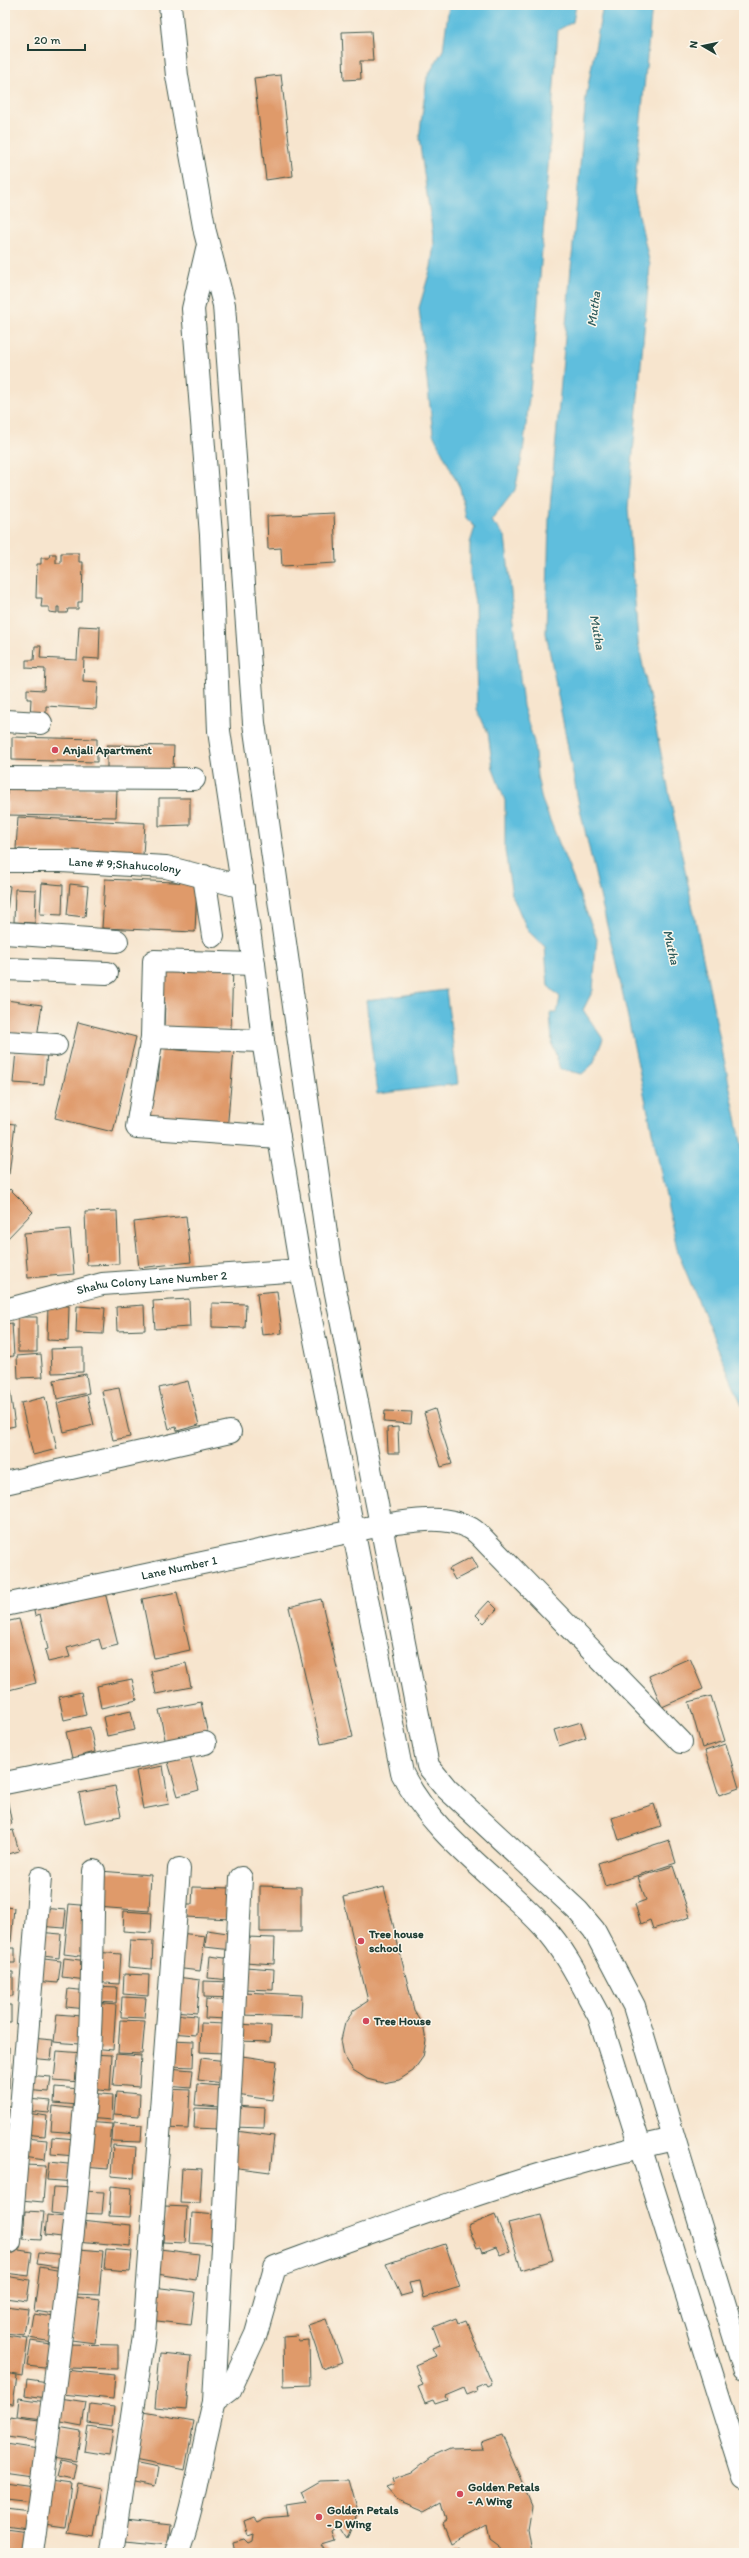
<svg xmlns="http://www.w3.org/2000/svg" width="749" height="2558" font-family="Itim,sans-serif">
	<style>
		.water { fill: #5fbedd; stroke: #3f7e88 }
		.building { fill: #df9a6a }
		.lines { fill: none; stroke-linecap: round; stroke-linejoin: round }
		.minor-casing { stroke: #3f564b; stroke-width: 24 }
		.minor { stroke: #fff; stroke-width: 22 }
		.poi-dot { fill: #d1495b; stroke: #fbf7ec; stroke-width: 1.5 }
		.labels { text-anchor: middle; stroke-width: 3; stroke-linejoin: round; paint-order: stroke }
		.poi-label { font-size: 12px; font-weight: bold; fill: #1f3d34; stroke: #fbf7ec; text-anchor: start }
		.street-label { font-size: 12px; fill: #1f3d34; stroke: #fbf7ec }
		.water-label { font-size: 13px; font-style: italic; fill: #2f5d5e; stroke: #fbf7ec }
	</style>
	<rect width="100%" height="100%" fill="#fbf7ec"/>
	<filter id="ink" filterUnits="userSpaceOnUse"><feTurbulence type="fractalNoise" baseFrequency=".025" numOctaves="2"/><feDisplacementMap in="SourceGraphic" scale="8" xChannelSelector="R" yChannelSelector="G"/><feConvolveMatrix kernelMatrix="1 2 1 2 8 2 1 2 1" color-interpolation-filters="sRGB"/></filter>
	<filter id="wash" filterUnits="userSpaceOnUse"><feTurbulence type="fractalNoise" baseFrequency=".012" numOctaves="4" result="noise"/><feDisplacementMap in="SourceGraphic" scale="16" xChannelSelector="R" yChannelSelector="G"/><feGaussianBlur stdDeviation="0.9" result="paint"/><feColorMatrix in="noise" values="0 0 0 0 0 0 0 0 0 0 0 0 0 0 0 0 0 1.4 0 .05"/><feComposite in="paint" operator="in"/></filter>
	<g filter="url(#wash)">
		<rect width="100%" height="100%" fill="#f7e5ce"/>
		<!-- water -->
		<path class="water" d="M449,5H576L573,22L558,30L535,345L523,452L515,490L491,521L505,536L523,706L534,742L537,776L542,800L597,939L593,990L583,1010L603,1039L593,1064L582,1074L560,1069L552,1043L550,1013H557L560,997L548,986L545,947L528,931L512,895L505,851V801L493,769L488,733L477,710L475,604L470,573V543L475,527L466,518L460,488L433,434L419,308L431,267L434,243L419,139L427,77L443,50Z
			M603,5H652L634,192L650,265L628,508L638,642L744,1156V1410L678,1253L622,990L579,805L546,633L549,519L586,97Z
			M446,990L458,1084L377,1094L366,1000Z"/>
		<g id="blocks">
			<!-- building -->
			<path class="building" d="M371,31L373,61H360L361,79L344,80L342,32Z
				M281,75L293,176L266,180L254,78Z
				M334,513L336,563L282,566L281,548L268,549L267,516Z
				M61,553H79V562H83L82,602H78V609H68L67,613H59V607H57V613L49,612V607H41L42,598H36L37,564H41V558H49L50,554H56V563H61Z
				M79,626L100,627L99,659L84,658L83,681L98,682L96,709L46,706V718L30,717L31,699H27V689L44,690L45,669L26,668V660H34L35,646H41L40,658L77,660Z
				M12,737L97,739V762L12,760Z
				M107,745L174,746L173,769H107Z
				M7,787L117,789L116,817L7,815Z
				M159,798H190V825L159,826Z
				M18,817L145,823L143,855L16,849Z
				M105,879L197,883L195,932L102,928Z
				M42,883L63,885L62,915L40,914Z
				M70,884L88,886L85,917L67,915Z
				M5,885L10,886L6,920H5Z
				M15,889L36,890L35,923L14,922Z
				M161,964L233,967L231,1029L164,1027L165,1002H160Z
				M6,1000L42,1005L37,1037L5,1032Z
				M78,1022L136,1037L113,1132L55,1118Z
				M189,1046L234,1050L227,1131L143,1123L147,1080L158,1081L161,1048L188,1051Z
				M16,1051L47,1053L44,1085L13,1083Z
				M5,1123L15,1124L9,1174L5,1173Z
				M10,1189L33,1212L5,1241V1194Z
				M117,1211L119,1264L87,1265L85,1212Z
				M186,1216L191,1262L139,1268L134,1222Z
				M70,1229L74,1274L28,1278L24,1233Z
				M277,1291L282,1333L262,1335L257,1293Z
				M189,1299L190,1327L155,1329L153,1301Z
				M212,1303L246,1304L245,1328L212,1327Z
				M48,1305L69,1306L68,1341L47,1340Z
				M144,1305L145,1330L117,1331L116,1307Z
				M77,1306L105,1308L103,1334L76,1333Z
				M18,1317H37V1352H18Z
				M12,1323L14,1356L5,1357V1324Z
				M83,1348V1372L52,1373L51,1349Z
				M41,1354L43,1377L18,1378L17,1356Z
				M86,1374L89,1393L57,1399L54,1380Z
				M188,1381L199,1425L177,1431L176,1427L169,1429L159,1388Z
				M119,1388L130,1437L113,1440L102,1391Z
				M10,1391L15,1426L5,1428V1392Z
				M87,1395L94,1425L64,1432L57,1403Z
				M45,1397L57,1449L33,1455L21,1403Z
				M435,1409L452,1464L441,1467L424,1413Z
				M385,1411L412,1412L411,1424L384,1422Z
				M398,1427L399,1453H388L387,1428Z
				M472,1557L478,1568L455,1580L449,1569Z
				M104,1588L118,1645L102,1649L99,1639L67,1648L70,1657L48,1662L45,1650L48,1649L40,1614L35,1616L33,1606L50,1602L52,1608L89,1598Z
				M177,1592L190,1650L154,1658L142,1599Z
				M321,1599L353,1737L321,1744L289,1607Z
				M489,1601L497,1609L484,1623L476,1615Z
				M19,1619L36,1683L5,1691V1622Z
				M690,1658L703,1689L662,1707L649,1676Z
				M186,1663L191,1687L156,1694L151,1671Z
				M132,1679L137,1700L101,1708L97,1686Z
				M81,1692L86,1715L64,1720L59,1697Z
				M711,1696L725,1741L702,1748L689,1702Z
				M201,1702L208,1735L166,1744L159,1710Z
				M131,1711L135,1730L107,1736L103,1717Z
				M581,1722L586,1737L559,1746L554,1730Z
				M90,1727L95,1752L72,1758L66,1732Z
				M726,1744L739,1788L719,1795L705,1751Z
				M190,1756L199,1790L178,1796L168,1762Z
				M163,1766L169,1804L143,1809L136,1771Z
				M115,1786L121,1816L85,1823L79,1793Z
				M7,1798L12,1824L5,1826V1799Z
				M654,1804L661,1826L619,1840L612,1818Z
				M13,1830L19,1851L5,1855V1833Z
				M669,1840L676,1863L605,1886L598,1863Z
				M673,1866L690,1917L653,1929L650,1920L641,1924L635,1904L646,1900L638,1877Z
				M100,1871L151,1875L149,1911L97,1907Z
				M260,1886L301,1887V1932H260Z
				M193,1887L233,1888L232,1919L185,1917V1904H192Z
				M384,1887L414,2010L423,2024L426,2041L423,2057L413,2071L399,2080L383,2083L367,2079L353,2070L344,2056L341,2040L345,2023L354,2010L368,2001L343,1897Z
				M69,1904L92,1906L88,1957L64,1954Z
				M5,1907L14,1908L11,1942L5,1941Z
				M41,1908L66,1910L64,1928L39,1926Z
				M124,1911L152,1913L151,1933L123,1931Z
				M207,1930L234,1934L232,1950L205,1947Z
				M37,1932L61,1934L59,1958L35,1955Z
				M180,1933L205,1936L200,1971L175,1968Z
				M246,1937L275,1938L274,1964L245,1962Z
				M130,1940L153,1941L152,1969L128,1967Z
				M5,1948H15V1963H5Z
				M95,1952L121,1954L119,1984L93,1982Z
				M210,1956L232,1959L230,1980L208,1978Z
				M36,1958L61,1961L58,1983L34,1981Z
				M64,1958L87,1961L86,1980L62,1977Z
				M245,1967L274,1969L273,1990L244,1989Z
				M5,1972H13V1996H5Z
				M124,1974L149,1975L148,1996L123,1994Z
				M177,1977L200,1980L197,2013L174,2011Z
				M204,1981L232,1982V1998L204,1997Z
				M96,1986L117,1987L116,2003L94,2002Z
				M68,1989L89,1991L87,2009L66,2007Z
				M244,1992L302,1995L301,2017L243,2015Z
				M122,1997L146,1998L144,2018L121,2017Z
				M206,1999L228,2001L227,2019L205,2018Z
				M95,2003L116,2005L113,2050L92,2048Z
				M5,2005H11V2023H5Z
				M57,2014L81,2016L79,2044L54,2042Z
				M172,2014L197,2016L196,2035L171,2033Z
				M120,2020L145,2021L142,2054L118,2053Z
				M201,2023L225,2024L223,2053L200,2052Z
				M239,2024L271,2026L270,2042L238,2041Z
				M31,2038L53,2040L51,2060L29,2058Z
				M171,2040L194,2041L193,2067L170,2066Z
				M5,2047H9V2063H5Z
				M57,2051L83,2053L80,2082L54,2080Z
				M90,2054L112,2055L110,2091L88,2089Z
				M116,2054L141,2056L139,2087L113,2085Z
				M242,2056L277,2061L272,2100L236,2095Z
				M201,2058L226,2061L223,2083L198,2080Z
				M5,2068H9V2088H5Z
				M168,2068L193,2070L191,2088L166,2086Z
				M26,2075L51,2077L49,2092L24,2090Z
				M197,2084L221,2086L219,2107L195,2105Z
				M55,2087L80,2089L78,2105L54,2103Z
				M166,2089L190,2090L188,2129L164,2128Z
				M116,2092L140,2094L139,2116L114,2114Z
				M89,2093L113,2095L112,2120L87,2118Z
				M27,2099L51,2101L49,2113L26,2111Z
				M5,2106H11L10,2145H5Z
				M53,2106L79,2109L77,2133L51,2131Z
				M234,2106L265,2108L264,2128L232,2127Z
				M195,2108L219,2109V2129L194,2128Z
				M26,2113L47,2116L45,2136L24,2134Z
				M86,2122L112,2124L108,2169L84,2167Z
				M113,2123L142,2125L141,2142L112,2141Z
				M236,2131L274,2136L270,2172L231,2167Z
				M52,2137L77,2139L75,2156L51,2154Z
				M24,2138L47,2140L45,2160L23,2157Z
				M113,2145L136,2147L134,2178L111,2176Z
				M49,2162L77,2165L76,2182L47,2180Z
				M25,2165L46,2166L43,2202L21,2200Z
				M182,2168L202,2169L200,2203L180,2202Z
				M111,2186L132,2188L130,2217L109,2216Z
				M53,2187L74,2188L71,2215L51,2213Z
				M80,2191L104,2192L102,2214L79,2213Z
				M165,2206L187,2207L185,2243L163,2242Z
				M25,2211L44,2212L41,2240L23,2239Z
				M192,2213L218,2215L215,2245L190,2243Z
				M47,2215L72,2218L70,2238L45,2235Z
				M495,2215L510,2251L500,2255L496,2247L483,2252L481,2247L477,2248L468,2226Z
				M541,2215L553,2260L521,2270L508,2223Z
				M80,2220L131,2225L130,2246L78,2241Z
				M445,2244L460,2287L424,2298L420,2281L409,2283L412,2293L401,2296L386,2264Z
				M5,2248L32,2252L29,2276L5,2273Z
				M79,2249L103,2251L99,2295L75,2294Z
				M106,2249L132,2251L130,2271L104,2269Z
				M160,2249L199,2254L196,2280L157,2274Z
				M39,2252L65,2255L63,2268L37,2264Z
				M40,2267L62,2271L56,2314L34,2311Z
				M5,2276L30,2280L27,2301L5,2298Z
				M153,2287L195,2292L191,2325L149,2320Z
				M76,2297L100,2300L95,2343L71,2340Z
				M5,2306L28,2309L24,2335L5,2333Z
				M33,2314L55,2317L52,2342L29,2338Z
				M456,2318L458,2323L466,2320L492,2384L488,2386L486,2383L476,2387L477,2391L467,2395L464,2388L445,2396L447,2400L435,2404L433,2400L425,2403L418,2387L423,2385L415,2365L436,2356L432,2348L440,2345L433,2327Z
				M326,2319L342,2362L323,2369L308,2325Z
				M5,2335L28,2338L23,2376L5,2373Z
				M297,2336L298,2341L309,2340L310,2385L284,2386L283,2337Z
				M31,2341L56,2345L53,2369L27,2366Z
				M67,2344L118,2345V2369L67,2368Z
				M160,2353L191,2356L186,2410L155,2407Z
				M65,2370L115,2375L113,2399L62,2394Z
				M5,2374L17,2376L13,2404L5,2403Z
				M27,2379L55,2383L53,2399L25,2395Z
				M19,2398L46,2402L44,2420L17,2417Z
				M60,2398L86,2402L82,2426L56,2421Z
				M90,2404L114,2407L112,2426L88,2423Z
				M143,2412L194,2421L185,2470L134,2460Z
				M10,2417L39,2421L36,2441L7,2437Z
				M88,2426L113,2430L109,2455L84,2451Z
				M58,2427L81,2431L76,2462L54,2458Z
				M502,2435L532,2506L528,2530L532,2553H505L489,2541L486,2525L450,2544L442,2524L447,2520L442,2502L424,2512L398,2501L386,2488L394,2485L392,2479L412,2472L430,2458L450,2449L484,2448L482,2442Z
				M5,2444L38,2449L34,2476L5,2472Z
				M61,2461L77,2465L74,2480L57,2477Z
				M133,2463L158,2468L155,2486L129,2481Z
				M349,2480L358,2512L348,2538L340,2526L333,2531L336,2541L323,2545L329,2553H235L233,2543L244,2540L248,2544L252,2542L253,2534L247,2536L243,2522L253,2518L256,2522L264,2518L288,2516L286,2506L306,2503L301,2492L320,2481Z
				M50,2481L71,2484L65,2527L44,2524Z
				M5,2482L34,2486L32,2502L5,2499Z
				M77,2483L103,2488L94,2537L67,2533Z
				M5,2509L30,2512L27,2529L5,2526Z
				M126,2519L171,2524L169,2545L124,2541Z
				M5,2529L28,2532L25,2553H5Z
				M458,2548L462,2553H452Z"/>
		</g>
	</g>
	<g filter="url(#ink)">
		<use href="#blocks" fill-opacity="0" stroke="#3f564b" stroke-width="1"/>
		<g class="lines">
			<!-- minor casing -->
			<g class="minor-casing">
				<g id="minor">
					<path d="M170,5L177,76L205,232L224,305L254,723L331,1268L428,1766L447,1789L578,1911L594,1930L634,2006L744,2369"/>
					<path d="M207,249L193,309L211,535L219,731L254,964L263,1041L301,1270L402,1773C434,1837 495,1875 543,1926C567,1952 582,1985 599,2016L744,2477"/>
					<path d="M5,721L41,723"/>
					<path d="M5,778L194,779"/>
					<path id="s1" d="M5,861H61L166,867L243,887"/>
					<path d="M204,876L213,936"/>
					<path d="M5,933L117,941"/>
					<path d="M254,964L154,961L152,1037L137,1127L279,1137"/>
					<path d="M5,969L107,973"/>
					<path d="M152,1037L263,1041"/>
					<path d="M5,1042L56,1045"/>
					<path id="s2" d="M5,1310L102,1284L301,1270"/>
					<path d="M5,1483L230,1432"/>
					<path id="s3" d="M5,1605L381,1525C410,1522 441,1514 468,1527C476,1530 483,1539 489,1545L681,1742"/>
					<path d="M5,1783L205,1743"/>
					<path d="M5,2242H10L40,1878"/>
					<path d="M214,2402L230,2390L256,2334L275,2267C406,2219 538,2169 674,2139"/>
					<path d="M32,2553C55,2386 78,2218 89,2050C93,1990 92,1930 94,1871"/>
					<path d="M112,2553L144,2335L179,1869"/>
					<path d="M177,2553C195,2505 201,2452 214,2402L241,1878"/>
				</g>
			</g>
			<!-- minor -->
			<use href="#minor" class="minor"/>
		</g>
	</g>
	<!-- markers -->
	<g class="poi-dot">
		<circle cx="55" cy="750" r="4"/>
		<circle cx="361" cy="1941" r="4"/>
		<circle cx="366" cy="2021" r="4"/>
		<circle cx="460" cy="2494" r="4"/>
		<circle cx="319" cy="2517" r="4"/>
	</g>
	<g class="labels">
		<!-- poi labels -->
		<g class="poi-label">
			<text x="63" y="754">Anjali Apartment</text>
			<text x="369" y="1938">Tree house<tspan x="369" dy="14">school</tspan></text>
			<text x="374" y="2025">Tree House</text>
			<text x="468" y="2491">Golden Petals<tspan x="468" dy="14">- A Wing</tspan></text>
			<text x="327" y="2514">Golden Petals<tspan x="327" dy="14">- D Wing</tspan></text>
		</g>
		<!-- street labels -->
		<g class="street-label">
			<text dy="4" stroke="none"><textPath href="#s1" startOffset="120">Lane # 9;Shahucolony</textPath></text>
			<text dy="4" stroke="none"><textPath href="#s2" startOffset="150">Shahu Colony Lane Number 2</textPath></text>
			<text dy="4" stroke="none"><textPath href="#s3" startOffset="178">Lane Number 1</textPath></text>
		</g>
		<!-- water labels -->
		<g class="water-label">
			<text transform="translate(593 309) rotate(-82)" y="5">Mutha</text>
			<text transform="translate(598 632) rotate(79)" y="5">Mutha</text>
			<text transform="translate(672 947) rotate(77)" y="5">Mutha</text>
		</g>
	</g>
	<!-- margin -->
	<rect width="749" height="2558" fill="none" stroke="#fbf7ec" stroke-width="20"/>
	<!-- north arrow -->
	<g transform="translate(703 46) rotate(279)" stroke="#fbf7ec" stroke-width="3" paint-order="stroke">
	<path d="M0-3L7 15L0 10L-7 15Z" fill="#1f3d34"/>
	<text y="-6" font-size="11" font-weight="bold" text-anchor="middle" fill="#1f3d34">N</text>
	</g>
	<!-- scale -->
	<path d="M28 44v6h57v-6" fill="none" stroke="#1f3d34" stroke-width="2"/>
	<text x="34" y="44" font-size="12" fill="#1f3d34" stroke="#fbf7ec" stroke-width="3" paint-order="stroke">20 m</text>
</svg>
